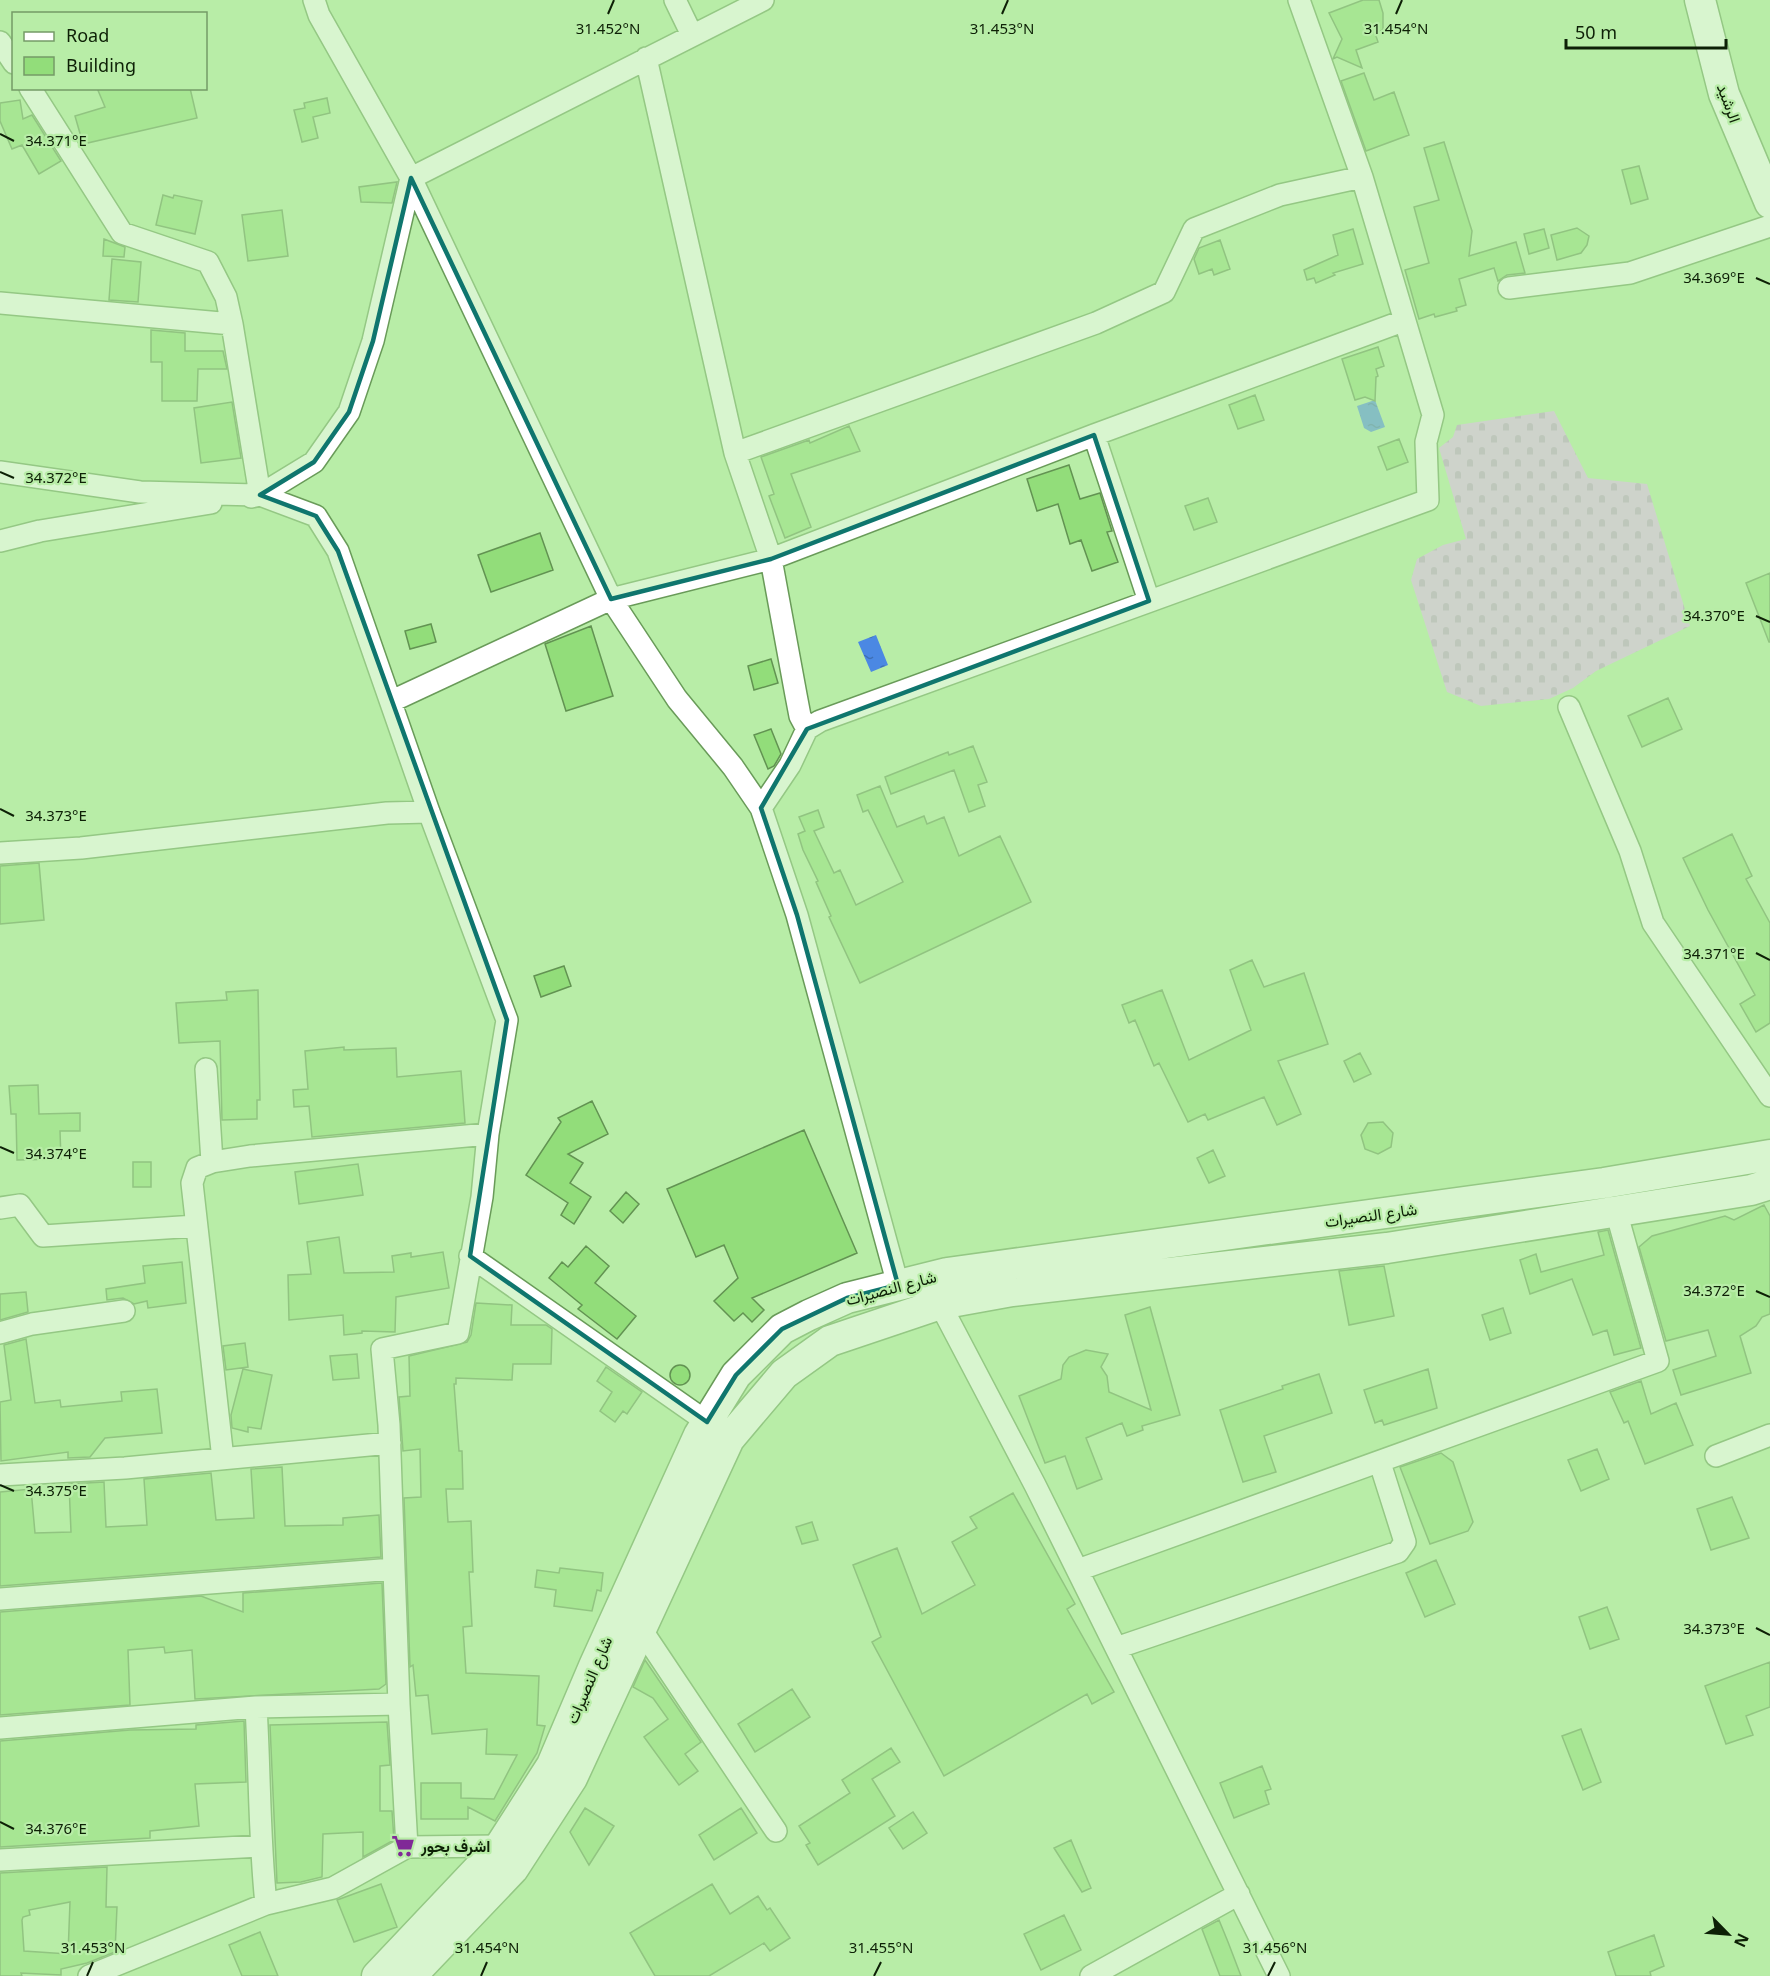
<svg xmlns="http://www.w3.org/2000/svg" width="1770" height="1976" font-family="'Noto Sans',Vazirmatn,sans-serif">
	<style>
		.cemetery { fill: url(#cemetery-stones) }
		.water { fill: url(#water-ripples) }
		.building { fill: #92dd7a; stroke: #629352; stroke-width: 1.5; fill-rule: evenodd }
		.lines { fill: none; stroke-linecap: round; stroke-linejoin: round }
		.minor-casing { stroke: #699b59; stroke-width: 24 }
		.secondary-casing { stroke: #699b59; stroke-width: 33 }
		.minor { stroke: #fff; stroke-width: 21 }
		.secondary { stroke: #fff; stroke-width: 30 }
		.marked { fill: none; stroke: #0f766e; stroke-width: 4.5; stroke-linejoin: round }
		.ticks { fill: none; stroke: #0d2006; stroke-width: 2 }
		.labels { text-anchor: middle; stroke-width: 4.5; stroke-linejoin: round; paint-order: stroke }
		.street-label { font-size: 16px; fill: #0d2006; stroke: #b8eda7 }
		.poi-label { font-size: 16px; font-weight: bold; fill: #0d2006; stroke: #b8eda7; text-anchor: start }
		.ticks-label { font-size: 15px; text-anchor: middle; fill: #0d2006; stroke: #b8eda7; stroke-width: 4.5; stroke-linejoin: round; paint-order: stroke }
	</style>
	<defs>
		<pattern id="cemetery-stones" width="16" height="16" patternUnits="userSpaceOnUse" patternTransform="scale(1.5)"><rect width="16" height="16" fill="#e8b4f7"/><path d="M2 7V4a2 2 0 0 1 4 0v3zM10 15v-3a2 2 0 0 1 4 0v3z" fill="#c69ad2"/></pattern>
		<pattern id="water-ripples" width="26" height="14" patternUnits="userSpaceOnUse" patternTransform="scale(1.5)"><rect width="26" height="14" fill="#4b88e3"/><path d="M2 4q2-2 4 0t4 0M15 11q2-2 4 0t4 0" fill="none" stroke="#3d6fb6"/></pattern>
	</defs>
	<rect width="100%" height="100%" fill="#b8eda7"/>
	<!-- cemetery -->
	<path class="cemetery" d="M1554,411L1588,478L1647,484L1690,626L1596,671L1573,688L1549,699L1481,706L1447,692L1411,580L1417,559L1443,545L1466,539L1439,448L1453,437L1457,425Z"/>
	<!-- water -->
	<path class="water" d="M1375,400L1385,427L1371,432L1364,428L1357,406Z
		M876,635L888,665L871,672L858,642Z"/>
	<!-- building -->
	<path class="building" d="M1363,0H1379L1383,13V30L1375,33L1378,42L1356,50L1362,68L1337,57L1333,59L1342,39L1329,13Z
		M1364,73L1374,100L1394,92L1409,135L1366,151L1341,81Z
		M97,88H190L197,118L83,144L75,116L105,107Z
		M327,98L330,113L313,117L318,138L302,142L294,110L305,108L304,103Z
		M20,100L23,119L32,115L61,161L39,174L22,145L12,149L0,121V103Z
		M1444,142L1472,231L1469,256L1516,242L1525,273L1507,275L1498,281L1494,268L1459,279L1466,305L1456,308L1457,311L1435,317L1434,314L1419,319L1405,270L1429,263L1414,207L1439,200L1424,148Z
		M1639,166L1648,199L1631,204L1622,170Z
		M397,182L392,203L361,202L359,187Z
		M163,195L173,198L174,195L202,201L195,234L156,225Z
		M282,210L288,256L248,261L242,215Z
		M1577,228L1589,236L1587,245L1581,253L1557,260L1551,235Z
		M1353,229L1363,264L1333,273L1335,275L1316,283L1314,278L1307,280L1304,270L1338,255L1333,235Z
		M1544,229L1549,248L1529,254L1524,234Z
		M104,239L125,247L124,257L103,256Z
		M1220,240L1230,269L1214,275L1212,269L1199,274L1194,259L1199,248Z
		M112,259L141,262L138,302L109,300Z
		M151,330L185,333V351H223L227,369H198L197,401H162V362H151Z
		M1378,347L1384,366L1376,369L1378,376L1376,377L1375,401L1365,397L1355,400L1342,359Z
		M1255,395L1264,420L1238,429L1229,405Z
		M232,402L241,458L201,463L194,408Z
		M849,426L860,451L791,474L811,527L785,538L769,496L774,494L761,457L809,440L810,443Z
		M1399,439L1408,462L1387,470L1378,447Z
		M1069,465L1080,499L1100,493L1112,531L1107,532L1118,562L1092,571L1081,540L1070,544L1058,504L1037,511L1027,479Z
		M1208,498L1217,522L1194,530L1185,506Z
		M540,533L553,570L491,592L478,555Z
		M1770,573V642H1769L1746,583Z
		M431,624L436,642L410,649L405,631Z
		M591,626L613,696L566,711L545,644Z
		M771,659L778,683L754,690L748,666Z
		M1668,698L1682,729L1642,747L1628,716Z
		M771,729L781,754L774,766L768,769L754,735Z
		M973,746L987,782L978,785L985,806L969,812L954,770L891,794L885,777L948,752L949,755Z
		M880,786L897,827L924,816L927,824L944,817L959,856L1000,836L1031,902L860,983L829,917L831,916L816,882L818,881L803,850L798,834L805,831L799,817L818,810L824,827L814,831L834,873L840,870L856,905L903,882L868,810L863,812L857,795Z
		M1732,834L1752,876L1746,879L1770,923V1023L1756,1032L1740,1004L1755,995L1708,910L1683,858Z
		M39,863L44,920L0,924V866Z
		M1252,960L1264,987L1304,973L1328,1044L1278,1061L1301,1114L1277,1125L1264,1097L1208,1120L1205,1114L1188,1122L1159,1063L1154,1066L1135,1020L1129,1023L1122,1005L1162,990L1189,1060L1251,1030L1230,970Z
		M564,966L571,986L541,997L534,976Z
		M258,990L260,1100H257V1119L222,1120L220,1041L179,1043L176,1003L227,1000L226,992Z
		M344,1047V1050L396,1048L397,1077L461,1071L465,1123L312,1137L309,1106L294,1107L293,1090L308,1089L305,1051Z
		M1360,1053L1371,1074L1354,1082L1344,1061Z
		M38,1085L39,1114L80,1113V1131H60L61,1159L17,1160L16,1114H11L9,1086Z
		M592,1101L608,1134L568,1154L583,1163L570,1183L591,1197L574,1224L561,1215L568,1203L526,1175L561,1122L558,1118Z
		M1383,1122L1393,1133L1391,1147L1378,1154L1365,1149L1361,1135L1368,1123Z
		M804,1130L857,1253L752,1298L764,1310L752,1322L743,1313L734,1321L714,1301L738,1278L724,1245L696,1257L667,1189Z
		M1213,1150L1225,1176L1209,1183L1197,1158Z
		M133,1162H151V1187H133Z
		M358,1164L363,1195L299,1204L295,1172Z
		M626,1192L639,1204L623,1223L610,1211Z
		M1764,1205L1770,1216V1314L1762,1317L1756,1326L1740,1336L1751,1373L1681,1395L1673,1370L1716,1356L1708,1330L1666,1341L1639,1247L1652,1236L1725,1216L1734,1220Z
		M1608,1230L1641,1348L1614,1355L1607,1330L1593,1335L1572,1279L1530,1294L1520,1260L1536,1254L1541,1272L1604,1255L1598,1232Z
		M339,1237L344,1273L394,1272L392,1256L411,1253V1257L443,1252L449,1288L396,1297L395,1332L362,1331V1333L344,1335L343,1315L289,1320L288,1275L311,1274L307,1242Z
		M586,1246L609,1266L595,1283L636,1316L617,1339L578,1309L582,1305L549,1278L562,1262L568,1267Z
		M182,1262L186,1303L148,1308L147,1301L134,1304L123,1298L107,1300L106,1289L145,1283L143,1266Z
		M1384,1266L1394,1316L1349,1325L1339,1271Z
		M26,1292L28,1312L0,1320V1294Z
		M476,1303L512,1305L511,1325H546L552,1329L551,1364H513L512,1380L456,1378V1384H454L459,1451H462L463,1489H446L448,1522L471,1521L473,1572H469L472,1626L463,1627L466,1673L539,1676L537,1725L545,1726L537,1753L495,1821L468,1807V1819H421V1783H461V1798L494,1799L517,1755L486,1754L487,1729L432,1734L428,1695L416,1696L413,1665L410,1667L404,1498L421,1497L420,1449L403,1451L399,1397L410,1396L409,1356L467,1342L471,1335Z
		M1150,1307L1180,1415L1142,1426L1143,1430L1127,1436L1122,1423L1086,1438L1102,1479L1077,1489L1065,1456L1045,1463L1019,1396L1061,1379L1063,1365L1069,1357L1086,1350L1108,1354L1101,1367L1107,1376L1109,1392L1151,1410L1125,1315Z
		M1503,1308L1511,1333L1490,1340L1482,1315Z
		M26,1339L35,1403L60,1400L61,1407L122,1401L121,1392L157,1389L162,1433L105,1438L90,1457L68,1458V1452L1,1461L0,1402L11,1400L4,1345Z
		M245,1343L248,1367L226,1370L223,1346Z
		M357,1354L359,1378L333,1380L330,1356Z
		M670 1375a10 10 0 1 1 20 0a10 10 0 1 1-20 0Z
		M606,1367L642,1392L627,1414L623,1411L615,1422L600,1411L612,1392L597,1381Z
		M243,1369L272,1375L261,1429L248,1427V1432L232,1428L231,1415Z
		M1428,1369L1437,1408L1384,1425L1382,1420L1375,1423L1364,1390Z
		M1319,1374L1332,1413L1264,1436L1276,1472L1243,1482L1220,1410L1283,1389L1282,1386Z
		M1641,1381L1651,1414L1676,1403L1693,1445L1645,1464L1628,1421L1624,1423L1610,1392Z
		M1597,1449L1609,1479L1581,1491L1568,1460Z
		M1441,1453L1453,1462L1473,1522L1468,1531L1430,1544L1400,1467Z
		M282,1467L285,1526L343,1525V1518L379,1515L381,1557L0,1586V1492L31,1489L35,1533L71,1532L69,1484L104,1482L106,1527L147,1525L144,1479L211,1473L216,1520L254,1518L251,1469Z
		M1013,1493L1075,1604L1067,1609L1114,1692L1092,1704L1087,1694L944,1776L872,1642L881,1637L853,1565L897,1548L922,1614L975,1585L952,1542L977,1528L970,1517Z
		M1732,1497L1749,1538L1711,1550L1697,1509Z
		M812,1522L818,1540L802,1544L796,1527Z
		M1436,1560L1455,1604L1425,1617L1406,1573Z
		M560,1568L603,1573L601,1591L597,1590L592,1611L554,1606L556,1590L535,1587L537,1570L559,1573Z
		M382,1583L386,1684L379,1689L195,1699L192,1650L165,1653L164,1647L128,1650L130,1705L0,1715V1612L201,1596L243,1612V1593Z
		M1607,1607L1619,1639L1590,1649L1579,1617Z
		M645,1660L701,1742L685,1754L698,1771L679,1785L644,1737L668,1719L653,1698L633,1687Z
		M1770,1662V1707L1746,1716L1753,1735L1726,1744L1705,1686Z
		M792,1689L810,1717L755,1752L738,1724Z
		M244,1721L246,1782L195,1784L199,1826L150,1831V1838L0,1847V1741L130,1730L196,1729V1725Z
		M387,1722L390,1765L380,1766V1811H392L394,1840L363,1857V1832L323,1834L322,1877L301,1882L277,1883L270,1725Z
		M1581,1729L1601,1782L1583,1790L1562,1736Z
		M891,1748L900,1762L872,1779L895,1816L818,1865L806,1845L810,1843L799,1826L850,1793L842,1780Z
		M1262,1766L1271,1789L1265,1791L1269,1804L1234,1818L1220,1783Z
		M585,1808L614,1826L589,1865L570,1832Z
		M741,1808L757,1833L714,1860L699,1835Z
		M913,1812L927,1833L903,1849L889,1828Z
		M1071,1840L1091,1888L1082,1892L1054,1848Z
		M107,1867L106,1907H117L115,1952L87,1963L61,1969V1975L21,1973L22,1976H0V1873ZM70,1902L68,1954L24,1951L22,1920L23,1917L30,1915L29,1910Z
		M381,1884L397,1927L354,1942L337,1900Z
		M712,1884L730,1914L758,1896L767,1910L770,1908L790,1938L770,1951L764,1943L709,1976H655L630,1933Z
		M1064,1915L1081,1950L1041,1970L1024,1934Z
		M1219,1920L1228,1942L1241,1976H1220L1202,1929Z
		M260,1932L278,1976H242L229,1945Z
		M1654,1935L1664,1966L1650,1972L1651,1976H1616L1608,1952Z"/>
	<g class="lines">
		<!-- minor casing -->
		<g class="minor-casing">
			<path id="minor" d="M314,0L319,15L411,178L611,599L677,699L733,767L761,808L797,915L898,1285
				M675,0L692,35
				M0,42L14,63
				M646,58L735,453L771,559L796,695L800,716L807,729
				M30,88L122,233L208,262L226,297L232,324L260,495
				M1509,288L1630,273L1770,226
				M0,303L232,324
				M1094,435L1149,601
				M735,453L1096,323L1164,292L1194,229L1280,195L1362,177
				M0,472L140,492L260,495L316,516L338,551L429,812L507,1020L488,1134L482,1197L458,1333L382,1349L389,1425L394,1569L0,1599
				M251,497L260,495L314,462L349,412L373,341L411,178L763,0
				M0,541L40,531L211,503
				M392,701L611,599L771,559L1094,435L1403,321
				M1569,707L1630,851L1653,923L1770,1096
				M761,808L790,765L807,729L820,721L1428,500L1426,442L1433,415L1362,177L1299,0
				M0,853L81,848L387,813L429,812
				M206,1069L212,1162L250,1156L488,1134
				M212,1162L197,1168L192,1183L223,1459
				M0,1208L20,1205L43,1236L196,1226
				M470,1256L707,1422
				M940,1304L1035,1485L1279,1976
				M0,1333L32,1324L124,1311
				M1716,1456L1770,1435
				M0,1475L125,1468L390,1443
				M394,1569L399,1704
				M1078,1570L1658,1361L1616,1211
				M641,1629L776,1831
				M1116,1648L1398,1552L1405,1542L1380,1463
				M256,1707C260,1773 259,1838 266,1904
				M0,1728L256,1707L399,1704L407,1847
				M0,1860L260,1846
				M89,1976L266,1904L333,1888L407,1847L500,1846
				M1091,1976L1239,1894"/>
		</g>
		<!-- secondary casing -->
		<g class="secondary-casing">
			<path id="secondary" d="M1700,0L1724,94L1770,203
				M377,1976L500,1846L552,1765L595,1664L699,1435L736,1375L782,1329L809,1315L847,1298L947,1273L1604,1183L1770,1155
				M411,1976L513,1869L572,1778L729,1439L784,1374L830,1341L940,1304L1012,1291L1387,1248L1751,1190L1770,1184"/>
		</g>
		<!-- minor -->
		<use href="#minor" class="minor"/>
		<!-- secondary -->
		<use href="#secondary" class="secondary"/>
	</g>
	<!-- marked area -->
	<path d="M0 0H1770V1976H0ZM411,178L611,599L771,559L1094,435L1149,601L807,729L761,808L797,915L898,1285L847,1298L782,1329L736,1375L707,1422L470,1256L507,1020L338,551L316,516L260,495L314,462L349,412L373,341Z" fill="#b8eda7" fill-opacity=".55" fill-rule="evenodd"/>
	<path class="marked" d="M411,178L611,599L771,559L1094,435L1149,601L807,729L761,808L797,915L898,1285L847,1298L782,1329L736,1375L707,1422L470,1256L507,1020L338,551L316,516L260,495L314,462L349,412L373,341Z"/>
	<!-- ticks -->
	<path class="ticks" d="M608,14L614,0M1002,14L1008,0M1396,14L1402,0M0,134L14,141M1756,278L1770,284M0,472L14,478M1756,616L1770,622M0,809L14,816M1756,953L1770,960M0,1147L14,1153M1756,1291L1770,1297M0,1485L14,1491M1756,1628L1770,1635M0,1822L14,1829M87,1976L93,1962M481,1976L487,1962M874,1976L881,1962M1268,1976L1275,1962"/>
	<!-- icons -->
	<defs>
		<g id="supermarket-bare" transform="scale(1.8)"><path d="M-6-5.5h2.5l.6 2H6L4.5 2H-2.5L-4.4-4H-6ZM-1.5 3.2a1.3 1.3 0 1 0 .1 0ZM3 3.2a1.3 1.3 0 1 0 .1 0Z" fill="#802997" stroke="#b8eda7" stroke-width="2.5" paint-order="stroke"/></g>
	</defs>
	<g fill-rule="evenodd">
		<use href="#supermarket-bare" x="403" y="1846"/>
	</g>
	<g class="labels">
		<!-- street labels -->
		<g class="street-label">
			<text transform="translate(1729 103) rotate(70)" y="6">الرشيد</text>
			<text transform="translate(1371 1215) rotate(-8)" y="6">شارع النصيرات</text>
			<text transform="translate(891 1288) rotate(-15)" y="6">شارع النصيرات</text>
			<text transform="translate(589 1680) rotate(-67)" y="6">شارع النصيرات</text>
		</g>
		<!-- poi labels -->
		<g class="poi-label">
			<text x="421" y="1852">اشرف بحور</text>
		</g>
	</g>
	<g class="ticks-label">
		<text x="608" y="34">31.452°N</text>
		<text x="1002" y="34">31.453°N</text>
		<text x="1396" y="34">31.454°N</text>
		<text x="56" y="146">34.371°E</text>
		<text x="1714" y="283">34.369°E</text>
		<text x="56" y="483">34.372°E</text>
		<text x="1714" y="621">34.370°E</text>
		<text x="56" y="821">34.373°E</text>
		<text x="1714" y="959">34.371°E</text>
		<text x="56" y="1159">34.374°E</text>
		<text x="1714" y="1296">34.372°E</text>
		<text x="56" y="1496">34.375°E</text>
		<text x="1714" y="1634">34.373°E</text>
		<text x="56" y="1834">34.376°E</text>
		<text x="93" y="1953">31.453°N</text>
		<text x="487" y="1953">31.454°N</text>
		<text x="881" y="1953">31.455°N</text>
		<text x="1275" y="1953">31.456°N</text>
	</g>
	<!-- legend -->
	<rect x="12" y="12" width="195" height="78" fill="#b8eda7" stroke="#749b67" stroke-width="1.5"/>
	<rect x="24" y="32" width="30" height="9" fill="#ffffff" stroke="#749b67" stroke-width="1.5"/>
	<text x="66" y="42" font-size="18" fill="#0d2006">Road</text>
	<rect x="24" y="57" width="30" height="18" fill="#92dd7a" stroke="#749b67" stroke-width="1.5"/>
	<text x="66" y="72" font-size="18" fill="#0d2006">Building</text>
	<!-- north arrow -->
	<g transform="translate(1728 1934) rotate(115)" stroke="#b8eda7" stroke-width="4.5" paint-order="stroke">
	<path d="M0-4.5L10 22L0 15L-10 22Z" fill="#0d2006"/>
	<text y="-9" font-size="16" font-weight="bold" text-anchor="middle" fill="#0d2006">N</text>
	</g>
	<!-- scale -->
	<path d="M1566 39v9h160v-9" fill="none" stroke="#0d2006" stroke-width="3"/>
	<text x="1575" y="39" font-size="18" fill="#0d2006" stroke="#b8eda7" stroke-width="4.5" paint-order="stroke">50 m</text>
</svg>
